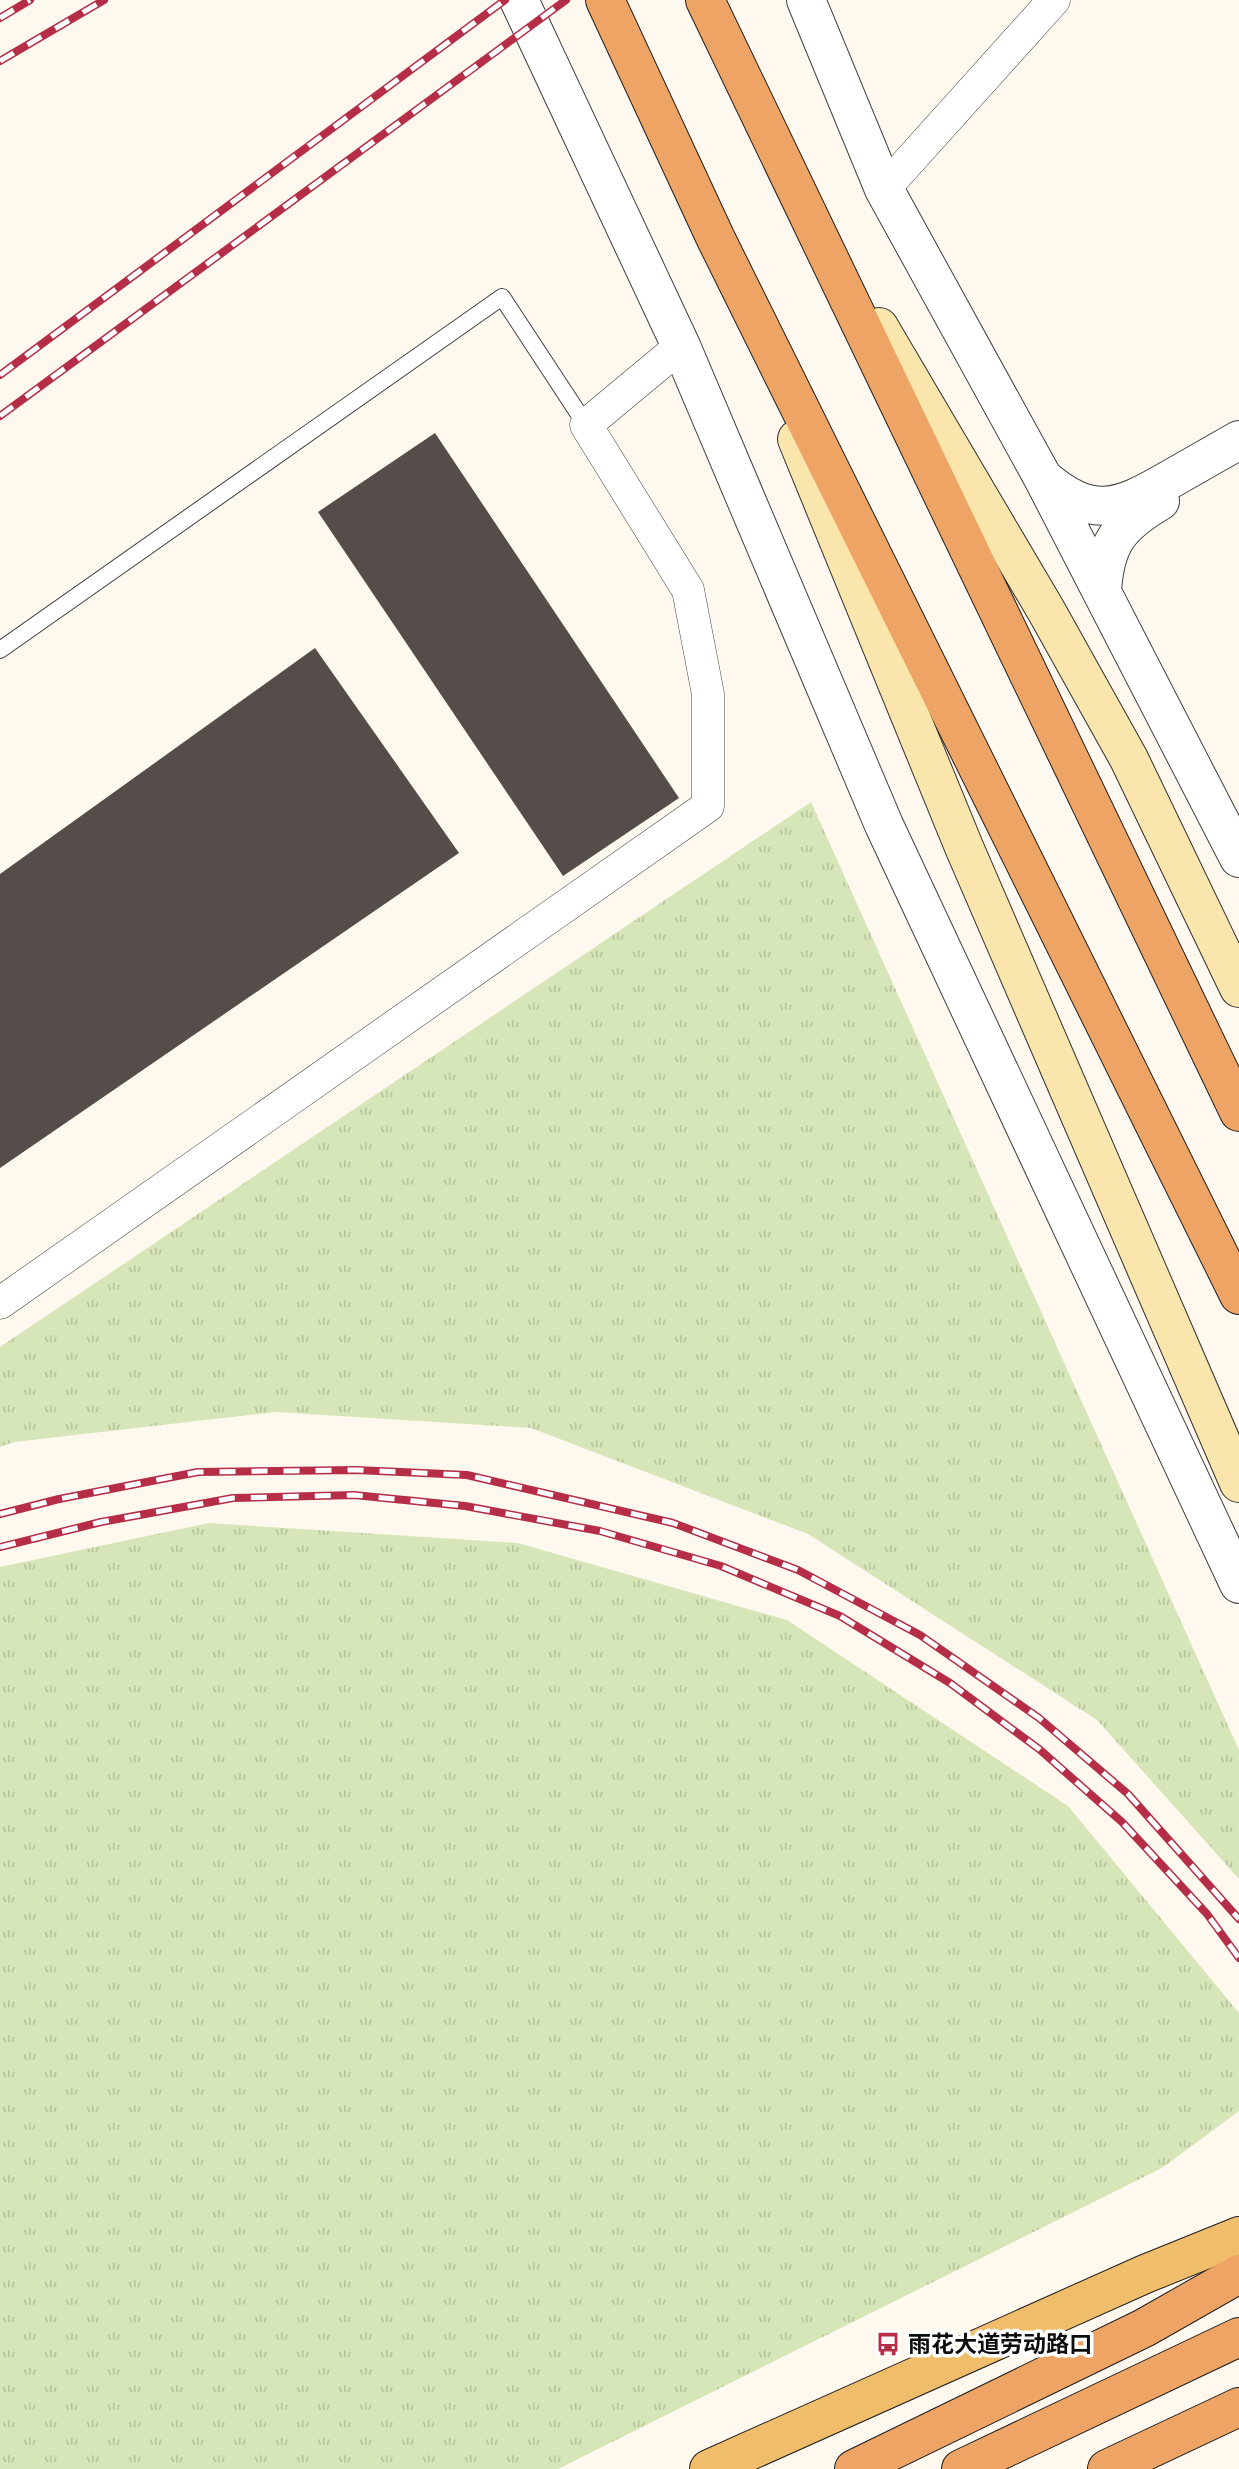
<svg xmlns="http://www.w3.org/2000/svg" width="1239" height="2469" font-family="'Roboto Serif','Noto Sans SC',serif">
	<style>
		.grass { fill: url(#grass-tufts) }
		.building { fill: #554d4a }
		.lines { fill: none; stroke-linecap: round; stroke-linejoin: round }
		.service-casing { stroke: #404040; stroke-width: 18 }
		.minor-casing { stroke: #404040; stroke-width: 33 }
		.tertiary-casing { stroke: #404040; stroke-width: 40 }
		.secondary-casing { stroke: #2f2f2f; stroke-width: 40 }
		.primary-casing { stroke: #1e1e1e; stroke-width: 40 }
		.trunk-casing { stroke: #1e1e1e; stroke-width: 40 }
		.service { stroke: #fff; stroke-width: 16 }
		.minor { stroke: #fff; stroke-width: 32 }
		.tertiary { stroke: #fff; stroke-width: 38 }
		.secondary { stroke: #fae6ad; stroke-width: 38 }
		.primary { stroke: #f0bd6b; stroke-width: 38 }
		.trunk { stroke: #eea464; stroke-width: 38 }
		.rail-casing { stroke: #b52d47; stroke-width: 8 }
		.rail { stroke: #fff; stroke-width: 5; stroke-dasharray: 16; stroke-linecap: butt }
		.labels { text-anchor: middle; stroke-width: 7; stroke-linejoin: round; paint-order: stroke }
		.poi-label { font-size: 23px; font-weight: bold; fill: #0d0d0d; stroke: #fff; text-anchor: start }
	</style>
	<defs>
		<pattern id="grass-tufts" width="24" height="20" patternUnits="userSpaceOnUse" patternTransform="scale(1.75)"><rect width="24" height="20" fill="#d7e6b9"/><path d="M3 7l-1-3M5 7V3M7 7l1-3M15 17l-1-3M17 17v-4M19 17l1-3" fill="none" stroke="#b7c49e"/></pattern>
	</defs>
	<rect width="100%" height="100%" fill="#fef8ee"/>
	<!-- grass -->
	<path class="grass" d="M811,802L1239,1750V1879L1097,1720L808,1534L531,1428L276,1412L14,1442L0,1447V1347Z
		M209,1523L518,1543L787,1620L1068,1806L1239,2013V2111L1162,2168L558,2469H0V1567Z"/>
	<!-- building -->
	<path class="building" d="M435,433L679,798L563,876L318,512Z
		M315,648L459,853L0,1168V874Z"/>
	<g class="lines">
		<!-- service casing -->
		<g class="service-casing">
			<path id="service" d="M0,650L502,297L586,425"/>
		</g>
		<!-- minor casing -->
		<g class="minor-casing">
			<path id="minor" d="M884,189L1054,0
				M0,1303L708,806V694L688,590L586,425L681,346"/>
		</g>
		<!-- tertiary casing -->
		<g class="tertiary-casing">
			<path id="tertiary" d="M519,0L681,346L884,825L1239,1584
				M806,0L884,189L1043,478L1239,858
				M1043,478C1092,520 1119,509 1169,480C1192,467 1216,453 1239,440
				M1102,591C1105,543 1119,525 1160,501"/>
		</g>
		<!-- secondary casing -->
		<g class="secondary-casing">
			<path id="secondary" d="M879,327L1047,612L1129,759L1239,988
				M797,439L964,847L1239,1483"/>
		</g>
		<!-- primary casing -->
		<g class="primary-casing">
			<path id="primary" d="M709,2469L1145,2274L1239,2236"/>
		</g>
		<!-- trunk casing -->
		<g class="trunk-casing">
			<path id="trunk" d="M605,0L716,239L1239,1295
				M705,0L1239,1112
				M854,2469L1144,2328L1239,2274
				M961,2469L1239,2337
				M1107,2469L1239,2407"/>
		</g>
		<!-- service -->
		<use href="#service" class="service"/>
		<!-- minor -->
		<use href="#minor" class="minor"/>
		<!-- tertiary -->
		<use href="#tertiary" class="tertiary"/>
		<!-- secondary -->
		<use href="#secondary" class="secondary"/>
		<!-- primary -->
		<use href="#primary" class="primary"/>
		<!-- trunk -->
		<use href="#trunk" class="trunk"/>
		<!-- rail casing -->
		<g class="rail-casing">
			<path id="rail" d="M0,18L30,0
				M0,61L104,0
				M0,375L505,0
				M0,416L566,0
				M0,1514L59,1499L198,1472L356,1470L467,1475L673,1523L798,1570L920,1635L1039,1718L1128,1794L1239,1919
				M0,1547L101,1522L233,1498L354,1495L465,1506L600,1531L721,1566L840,1616L950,1683L1039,1749L1122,1822L1207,1914L1239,1958"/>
		</g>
		<!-- rail -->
		<use href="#rail" class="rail"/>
	</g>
	<!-- icons -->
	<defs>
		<g id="bus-bare" transform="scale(1.89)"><path d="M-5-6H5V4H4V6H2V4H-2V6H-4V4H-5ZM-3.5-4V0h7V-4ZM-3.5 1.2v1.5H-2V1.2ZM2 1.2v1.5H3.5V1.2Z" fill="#b52d47" stroke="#fff" stroke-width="2.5" paint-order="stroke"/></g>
	</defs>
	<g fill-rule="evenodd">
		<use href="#bus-bare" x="888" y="2344"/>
	</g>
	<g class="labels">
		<!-- poi labels -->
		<g class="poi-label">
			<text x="908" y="2352">雨花大道劳动路口</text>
		</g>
	</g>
</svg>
